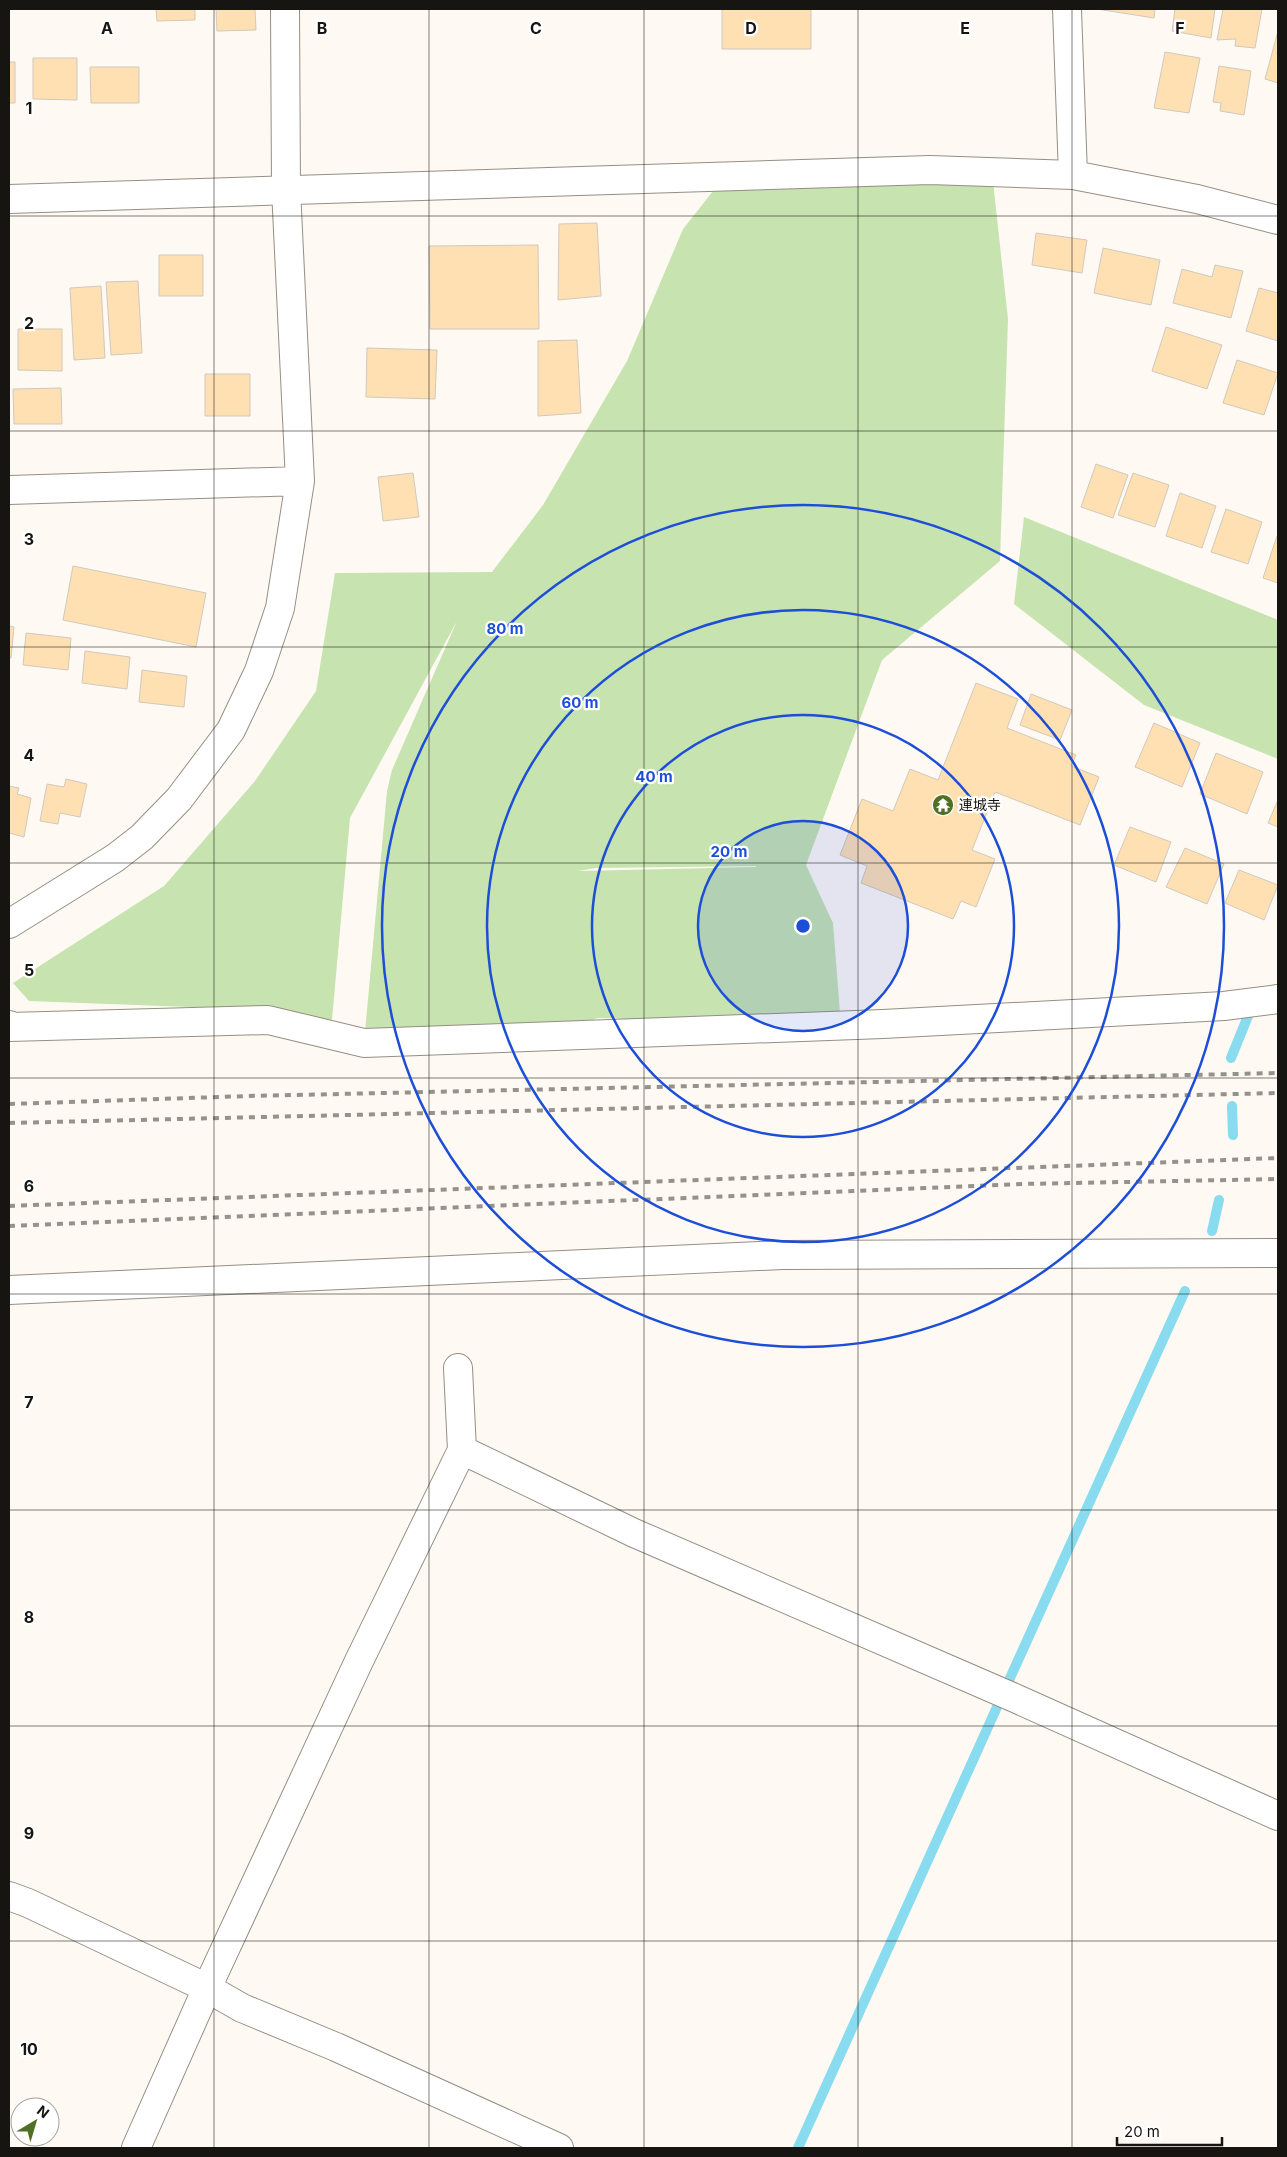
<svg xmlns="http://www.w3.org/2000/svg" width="1287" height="2157" font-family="Inter,'Noto Sans JP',sans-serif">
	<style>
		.green { fill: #c7e3af; fill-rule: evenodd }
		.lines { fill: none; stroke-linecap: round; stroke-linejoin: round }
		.stream { stroke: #89dbef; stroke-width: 10 }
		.building { fill: #fee0b2; stroke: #d0c9be }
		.street-casing { stroke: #958e84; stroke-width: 30 }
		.secondary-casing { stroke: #958e84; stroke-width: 30 }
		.street { stroke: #fff; stroke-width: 28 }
		.secondary { stroke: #fff; stroke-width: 28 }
		.rail { stroke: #95928d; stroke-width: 4; stroke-dasharray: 6 6; stroke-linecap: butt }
		.grid { fill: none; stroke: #171511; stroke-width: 1; stroke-opacity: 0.55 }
		.ring { fill: none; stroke: #1d4ed8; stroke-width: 2.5 }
		.labels { text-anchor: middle; stroke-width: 4.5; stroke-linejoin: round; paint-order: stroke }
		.poi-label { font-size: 14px; fill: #171511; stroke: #fff; text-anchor: start }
		.grid-label { font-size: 16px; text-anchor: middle; font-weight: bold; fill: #171511; stroke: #fff; stroke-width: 4.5; stroke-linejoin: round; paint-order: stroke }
		.centre { fill: #1d4ed8; stroke: #fff; stroke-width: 2.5 }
		.ring-label { font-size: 15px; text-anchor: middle; font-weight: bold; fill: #1d4ed8; stroke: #fff; stroke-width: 4.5; stroke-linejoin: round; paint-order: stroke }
	</style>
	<rect width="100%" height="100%" fill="#fefaf3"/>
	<!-- green -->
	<path class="green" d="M992,172L1008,319L1000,561L882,660L806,865L833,923L841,1025L598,1018L550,1035L364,1043L387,791L392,770L457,621L350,818L332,1020L272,1010L29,1001L13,983L164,886L255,781L316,691L335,573L492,572L543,505L627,361L683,229L725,176ZM756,866V867L578,871L596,868Z
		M1024,517L1278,620V759L1144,705L1014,604Z"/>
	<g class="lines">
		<!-- stream -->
		<path class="stream" d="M1231,1058L1248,1016
			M1232,1106L1233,1135
			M1212,1231L1219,1200
			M1006,1687L1185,1291
			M798,2148L997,1707"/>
	</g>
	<!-- building -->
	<path class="building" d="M156,9H195V20L157,21Z
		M216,9H255L256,30L217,31Z
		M722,9H811V49H722Z
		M1097,9H1155L1154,18Z
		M1175,9H1215L1211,38L1172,31Z
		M1223,9H1262L1255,48L1235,46L1236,39L1217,40Z
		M1278,31V83L1265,79Z
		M1165,52L1200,58L1189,113L1154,108Z
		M33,58H77V100L33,99Z
		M9,62H15V103H9Z
		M1219,66L1251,71L1244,115L1220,111L1221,103L1213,102Z
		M90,67H139V103H91Z
		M597,223L601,296L558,300L559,224Z
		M1036,233L1087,240L1082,273L1032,265Z
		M538,245L539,329H430L429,246Z
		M1103,248L1160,260L1151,305L1094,293Z
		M159,255H203V296H159Z
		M1215,265L1243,271L1231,318L1173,303L1182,269L1212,277Z
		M138,281L142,353L111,355L106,282Z
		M101,286L105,358L74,360L70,288Z
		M1259,288L1278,293V341L1246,331Z
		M1166,327L1222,345L1207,389L1152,371Z
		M18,329H62V371L18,370Z
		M577,340L581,413L538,416V341Z
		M367,348L437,350L435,399L366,397Z
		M1237,360L1278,373L1264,415L1223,403Z
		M205,374H250V416H205Z
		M61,388L62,424H14L13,389Z
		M1096,464L1128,475L1113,518L1081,507Z
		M413,473L419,517L383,521L378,477Z
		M1133,473L1169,485L1155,527L1118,515Z
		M1180,493L1216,506L1202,548L1166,536Z
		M1226,509L1262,522L1248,564L1211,552Z
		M1277,536H1278V583L1263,578Z
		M73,566L206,593L196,647L63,620Z
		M9,626L14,627L11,658H9Z
		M26,633L71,638L68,670L23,665Z
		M85,651L130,657L127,689L82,683Z
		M142,670L187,676L184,707L139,702Z
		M976,683L1018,699L1007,728L1076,755L1071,766L1099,777L1080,825L995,792L972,850L995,859L976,907L961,901L953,919L861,883L867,866L840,855L862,799L893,811L910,769L938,780Z
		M1031,694L1072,710L1060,740L1020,725Z
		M1154,723L1200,743L1182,787L1135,767Z
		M1216,753L1263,772L1247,814L1200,794Z
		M66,779L87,784L80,817L60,813L58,824L40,821L47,784L64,787Z
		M9,786L19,788L17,794L31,798L24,837L9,833Z
		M1278,800V827L1268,823Z
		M1130,827L1171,842L1156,882L1114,865Z
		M1185,848L1224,864L1207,904L1166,887Z
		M1239,870L1278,885L1264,920L1225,903Z"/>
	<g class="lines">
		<!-- street casing -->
		<g class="street-casing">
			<path id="street" d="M9,490L300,481
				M9,924L115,858L142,837L179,799L231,730L259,671L280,608L300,481L286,189L285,9
				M9,1025V1027L268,1020L364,1043L883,1024L1224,1006L1278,999
				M462,1450L634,1533L1017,1699L1278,1816
				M9,1896L28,1903L207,1988L242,2008L336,2047L559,2148
				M136,2148L207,1988L359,1661L462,1450L458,1368"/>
		</g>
		<!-- secondary casing -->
		<g class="secondary-casing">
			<path id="secondary" d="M1067,9L1073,175
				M9,199L930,170L1073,175L1197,199L1278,220
				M9,1290L783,1255L1278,1253"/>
		</g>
		<!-- street -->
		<use href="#street" class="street"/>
		<!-- secondary -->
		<use href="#secondary" class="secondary"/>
		<!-- rail -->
		<path class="rail" d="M9,1104L249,1096L1278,1073
			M9,1123L1278,1093
			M9,1206L1278,1158
			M9,1226L1021,1184L1278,1179"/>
	</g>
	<!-- grid -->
	<path class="grid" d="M214,9V2148M429,9V2148M644,9V2148M858,9V2148M1072,9V2148M9,216H1278M9,431H1278M9,647H1278M9,863H1278M9,1078H1278M9,1294H1278M9,1510H1278M9,1726H1278M9,1941H1278"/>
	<!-- distance rings -->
	<circle cx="803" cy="926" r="105" fill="#1d4ed8" fill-opacity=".12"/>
	<g class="ring">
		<circle cx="803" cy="926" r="105"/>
		<circle cx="803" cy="926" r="211"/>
		<circle cx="803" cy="926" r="316"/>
		<circle cx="803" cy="926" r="421"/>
	</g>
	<!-- icons -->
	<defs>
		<g id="temple-disc" transform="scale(1.125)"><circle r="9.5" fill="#517026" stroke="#fff"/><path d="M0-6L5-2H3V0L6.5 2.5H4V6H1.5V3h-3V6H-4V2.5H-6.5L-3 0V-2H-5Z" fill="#fff"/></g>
	</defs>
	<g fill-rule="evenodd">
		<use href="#temple-disc" x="943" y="805"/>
	</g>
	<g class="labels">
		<!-- poi labels -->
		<g class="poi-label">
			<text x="959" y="810">連城寺</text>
		</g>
	</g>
	<g class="grid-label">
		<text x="107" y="34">A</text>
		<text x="322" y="34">B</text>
		<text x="536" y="34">C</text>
		<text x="751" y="34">D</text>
		<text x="965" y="34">E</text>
		<text x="1180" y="34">F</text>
		<text x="29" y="114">1</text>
		<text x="29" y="329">2</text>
		<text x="29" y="545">3</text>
		<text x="29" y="761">4</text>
		<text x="29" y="976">5</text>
		<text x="29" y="1192">6</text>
		<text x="29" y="1408">7</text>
		<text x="29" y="1623">8</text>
		<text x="29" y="1839">9</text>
		<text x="29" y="2055">10</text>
	</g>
	<circle cx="803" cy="926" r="8" class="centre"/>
	<g class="ring-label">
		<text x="505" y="634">80 m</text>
		<text x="580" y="708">60 m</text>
		<text x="654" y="782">40 m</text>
		<text x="729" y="857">20 m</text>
	</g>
	<!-- border -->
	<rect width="1287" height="2157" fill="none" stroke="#171511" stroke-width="20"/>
	<!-- north arrow -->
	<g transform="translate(35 2122) rotate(38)"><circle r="24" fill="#ffffff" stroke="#a2a1a0"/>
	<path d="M0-4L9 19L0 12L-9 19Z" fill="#517026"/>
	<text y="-8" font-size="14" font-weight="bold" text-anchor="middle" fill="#171511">N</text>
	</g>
	<!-- scale -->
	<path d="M1117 2137v8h105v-8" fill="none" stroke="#171511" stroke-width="2.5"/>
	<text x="1124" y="2137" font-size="15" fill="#171511" stroke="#ffffff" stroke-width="4" paint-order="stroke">20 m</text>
</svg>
